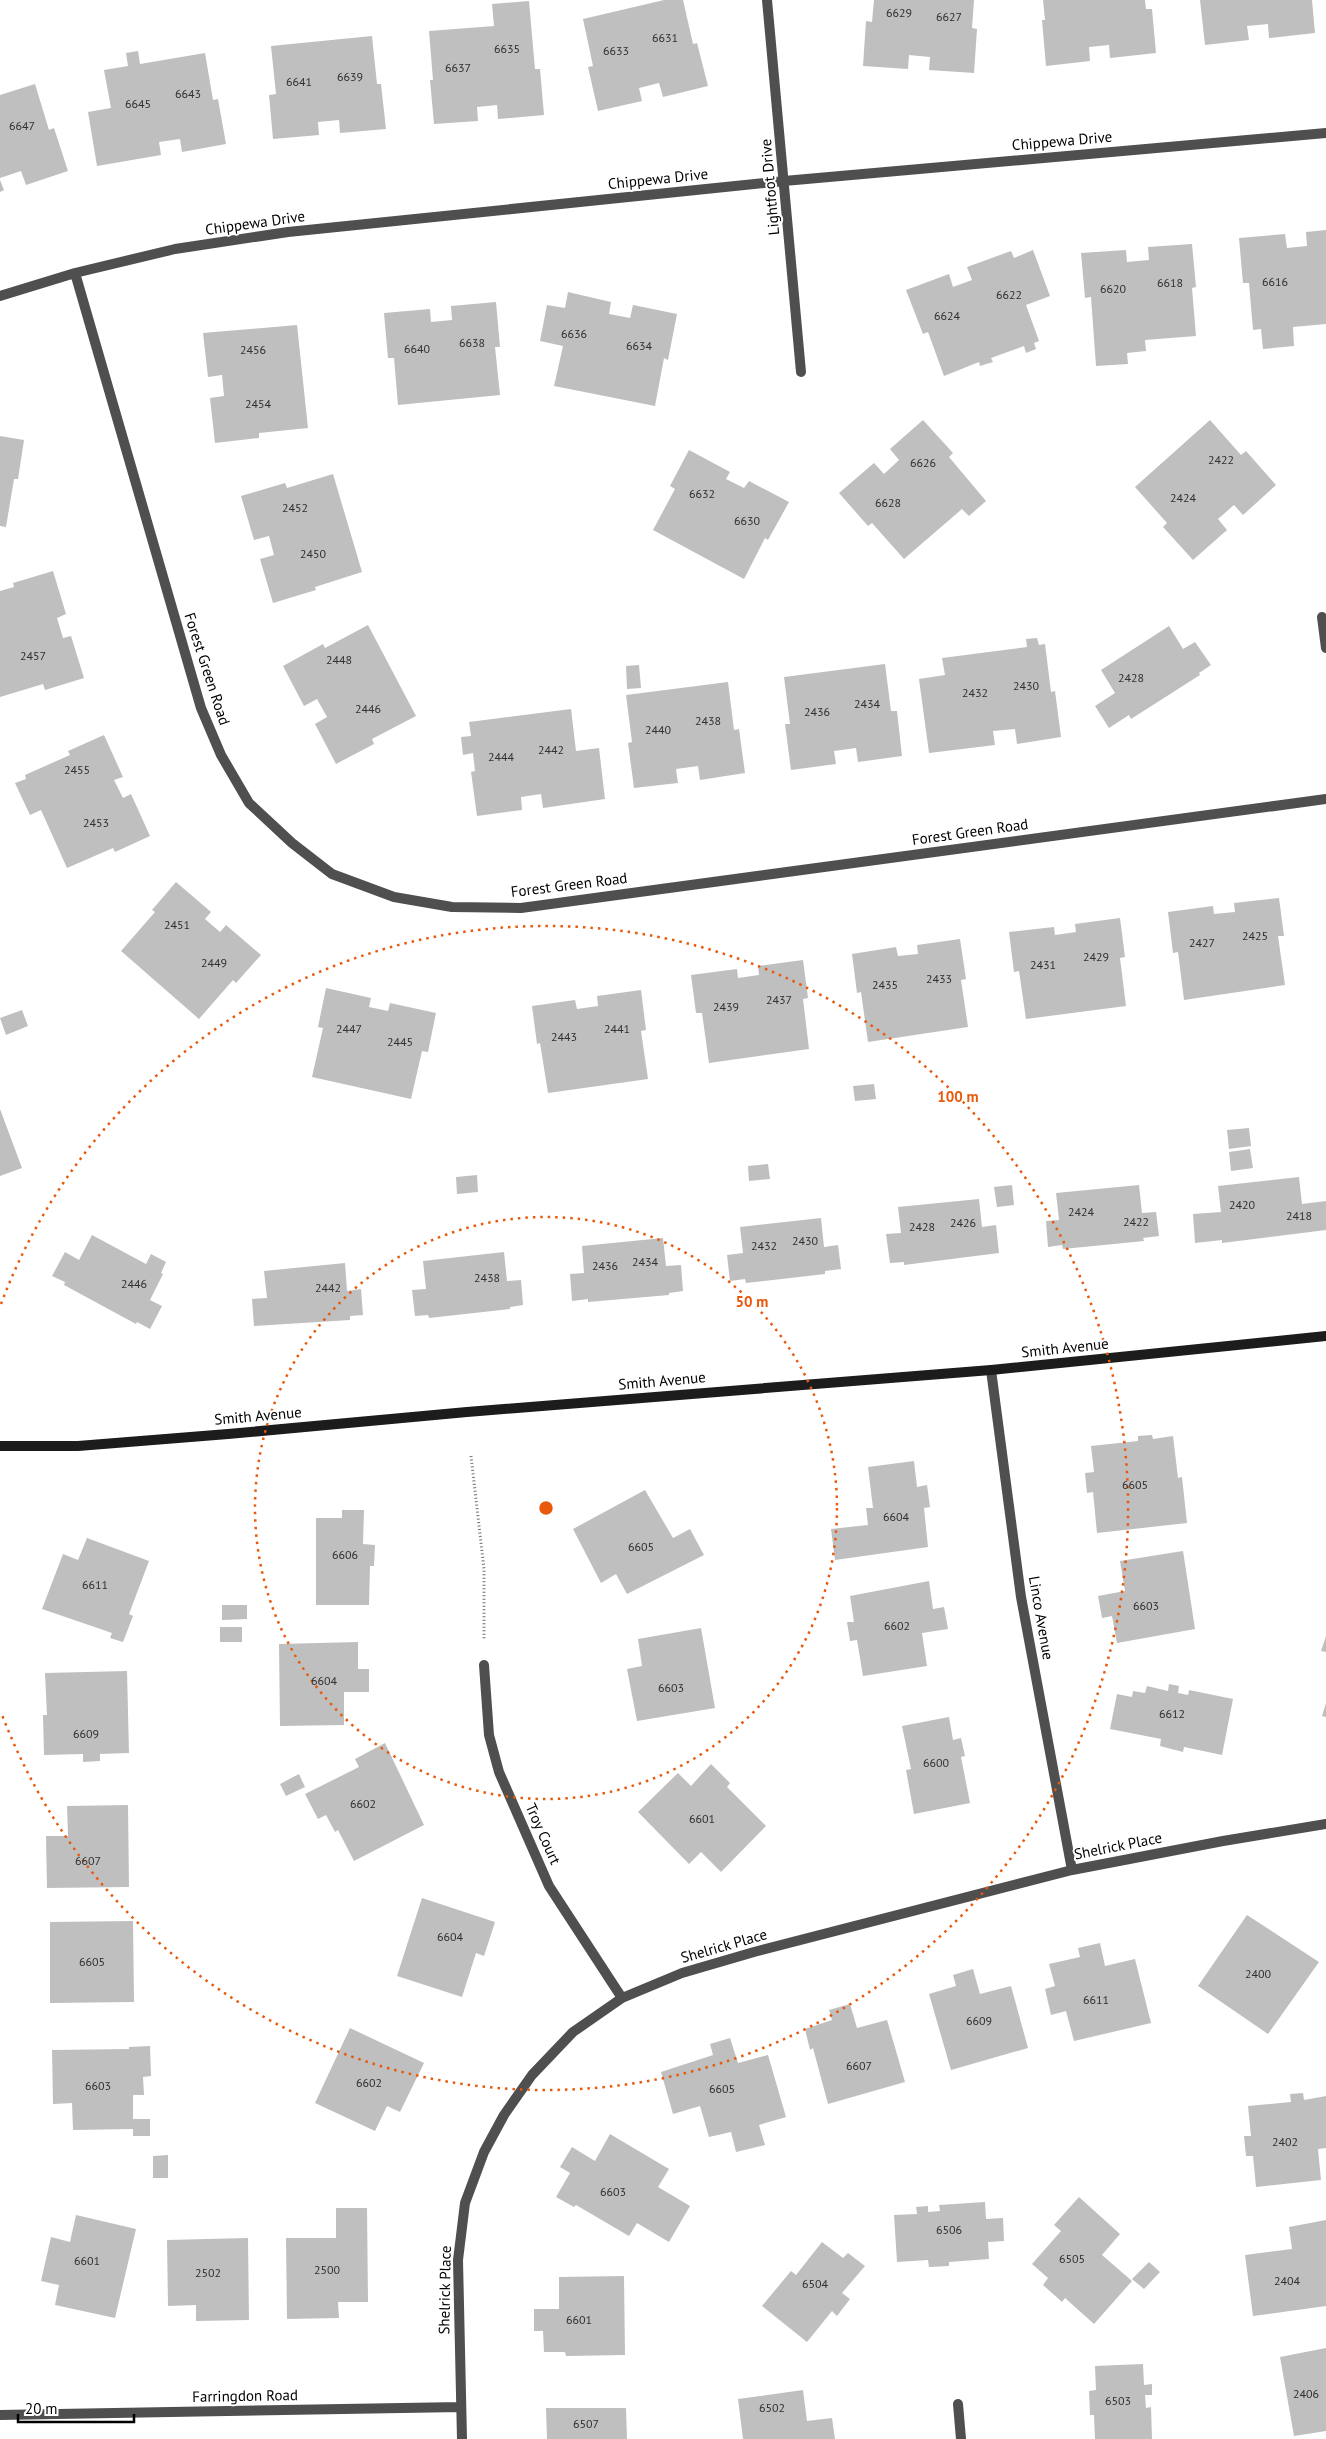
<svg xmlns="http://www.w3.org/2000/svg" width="1326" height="2439" font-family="'PT Sans',sans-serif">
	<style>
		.building { fill: #bfbfbf }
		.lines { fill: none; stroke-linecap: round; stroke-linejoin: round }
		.path { stroke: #717171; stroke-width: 3; stroke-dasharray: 1 2.5; stroke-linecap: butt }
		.service { stroke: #4f4f4f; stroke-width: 10 }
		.minor { stroke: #4f4f4f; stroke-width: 10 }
		.secondary { stroke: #1c1c1c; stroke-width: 10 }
		.ring { fill: none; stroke: #e8590c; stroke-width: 2.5; stroke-dasharray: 2.5 5 }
		.labels { text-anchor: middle; stroke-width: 4; stroke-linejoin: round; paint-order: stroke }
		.number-label { font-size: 12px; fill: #303030 }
		.street-label { font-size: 15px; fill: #000; stroke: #fff }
		.centre { fill: #e8590c; stroke: #fff; stroke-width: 2.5 }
		.ring-label { font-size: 15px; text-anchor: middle; font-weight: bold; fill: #e8590c; stroke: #fff; stroke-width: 4; stroke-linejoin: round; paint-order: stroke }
	</style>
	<rect width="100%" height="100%" fill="#fff"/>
	<!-- building -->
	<path class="building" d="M664,0H683L693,44L697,43L708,86L663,97L659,83L639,88L642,101L598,111L588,67L593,66L583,19Z
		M874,0H974L972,28L977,29L974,73L929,70L930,57L909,55L908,69L863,66L866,21L872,22Z
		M1043,0H1145L1146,9H1152L1156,53L1110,58L1109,45L1089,47L1090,61L1046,66L1042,20H1045Z
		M1200,0H1312L1315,33L1269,38L1268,24L1247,26L1249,40L1205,45Z
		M529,1L535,69H540L544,115L498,119L497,105L477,107L478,121L434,124L430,80H433L429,31L494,26L492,4Z
		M372,36L377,84H381L386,129L340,133L339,120L318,122L319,135L273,139L269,95L276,94L271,46Z
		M138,51L140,64L205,53L213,100L218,99L226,144L182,152L180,139L159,142L161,155L97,166L88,112L111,108L104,70L128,66L126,53Z
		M35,84L49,130L54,128L68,171L26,185L21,171L0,178V95Z
		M0,180L4,190L0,192Z
		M1326,230V324L1293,327L1294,346L1263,349L1261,329L1253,330L1249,283H1243L1239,238L1285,234L1287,248L1307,246L1306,232Z
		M1192,244L1196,287L1192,288L1196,336L1145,340L1146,351L1127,353L1128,364L1096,366L1091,297L1085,298L1081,253L1126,250L1127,262L1149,260L1148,247Z
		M1033,250L1050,296L1026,305L1039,341L1034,343L1036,349L1026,353L1024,346L991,358L993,362L980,366L979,362L944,376L928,332L923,334L906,290L949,274L953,287L972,280L967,267L1011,251L1014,258Z
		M568,292L611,302L609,314L630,318L633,305L677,314L668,360L664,358L655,406L554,386L563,346L540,341L547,305L565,308Z
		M496,302L500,347H495L500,395L398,405L394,358H388L384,313L430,309L431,322L452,320L451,306Z
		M297,325L308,428L259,433V438L215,443L210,398L224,396L222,375L208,377L203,333Z
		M923,420L953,453L949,457L986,501L969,516L962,509L904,559L872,523L868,526L839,493L874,463L884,474L899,460L890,449Z
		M1210,420L1241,455L1246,451L1276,485L1243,515L1234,505L1218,519L1227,530L1193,560L1163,527L1167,523L1135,487Z
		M0,436L24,440L18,479H14L6,527L0,526Z
		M689,450L730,472L726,479L744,488L749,481L789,502L768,540L765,538L744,579L653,530L675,489L670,486Z
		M333,474L362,572L315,587L316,590L273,603L260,559L274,555L269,536L254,540L241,496L285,483L287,488Z
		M53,571L66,614L57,618L63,638L71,636L84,678L45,690L43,684L0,697V591L14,587L13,583Z
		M368,625L416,716L372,739L374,744L336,764L315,724L327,717L317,699L304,706L283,666L323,644L325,648Z
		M1169,626L1183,649L1195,642L1211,665L1199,673L1200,675L1131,719L1129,715L1109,728L1095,706L1115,693L1101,670Z
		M1037,638L1039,645L1045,644L1051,692L1055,691L1061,737L1017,744L1015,729L993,731L995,745L929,753L919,679L945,675L942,658L1027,647L1026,639Z
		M885,664L891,711H897L902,756L858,762L856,748L834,751L836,764L791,770L785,724H790L784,677Z
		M639,665L641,688L627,689L626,666Z
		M728,682L734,730L739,729L745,773L700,780L698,766L676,769L678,783L634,788L628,743L632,742L626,695Z
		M571,709L576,751L599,748L605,799L543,808L541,794L521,797L522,810L477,816L471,772L475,771L473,753L463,755L461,737L471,736L469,722Z
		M104,735L123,777L114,780L123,798L131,794L150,836L115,852L113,848L67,868L41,810L30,815L15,783L26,779L25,775L70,755L68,751Z
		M176,882L211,912L205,919L220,932L226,925L261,955L236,983L233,980L199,1019L121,951L155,912L152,910Z
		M1279,898L1284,936H1278L1285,985L1184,1000L1178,952L1173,953L1168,912L1213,906L1214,914L1235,912L1234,903Z
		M1120,918L1125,957L1120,958L1126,1006L1026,1019L1019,971L1014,972L1009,932L1054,927L1055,935L1076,932L1075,924Z
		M960,939L966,979L961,980L968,1027L868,1042L861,992L857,993L852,954L896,947L898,956L918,954L917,945Z
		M803,960L808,998L803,999L809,1049L709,1063L702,1013H696L691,975L737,969L738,978L759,975L758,966Z
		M326,988L371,998L369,1007L388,1011L390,1003L436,1013L428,1052L422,1051L411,1099L312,1077L323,1028L318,1027Z
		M641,990L646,1030L641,1031L648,1079L548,1093L540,1043L537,1044L532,1006L575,1000L577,1009L598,1006L597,996Z
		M22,1010L28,1026L6,1035L0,1018Z
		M874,1084L876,1099L855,1101L853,1086Z
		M0,1109L22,1168L0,1176Z
		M1249,1128L1251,1146L1229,1149L1227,1130Z
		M1250,1149L1253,1168L1231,1171L1229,1152Z
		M768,1164L770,1179L749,1181L748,1166Z
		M477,1175L478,1192L457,1194L456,1177Z
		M1299,1177L1302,1204L1326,1201V1230L1222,1243V1240L1195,1243L1193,1214L1221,1212L1218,1186Z
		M1012,1185L1014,1205L997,1207L994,1187Z
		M1139,1185L1142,1213L1156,1212L1159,1236L1143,1238L1144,1241L1063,1249L1062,1245L1048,1247L1046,1221L1059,1220L1056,1193Z
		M979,1199L982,1227L996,1225L999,1253L904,1265V1262L890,1263L886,1234L901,1233L898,1207Z
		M821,1218L824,1247L838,1245L841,1269L825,1271V1274L746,1283L745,1279L730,1281L727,1255L743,1253L740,1227Z
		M92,1235L146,1264L151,1254L166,1262L161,1273L163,1274L150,1300L162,1306L150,1329L137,1322L136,1324L64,1285L65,1282L52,1276L65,1252L79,1260Z
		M663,1238L666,1266L681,1265L683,1291L669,1293V1295L588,1302V1299L572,1301L570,1274L584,1273L582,1246Z
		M504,1252L507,1281L521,1280L523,1305L510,1307V1309L429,1318L428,1315L415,1316L412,1290L426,1289L423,1261Z
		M345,1263L347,1291L361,1289L363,1315L350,1316V1320L254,1326L252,1299L267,1298L264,1271Z
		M1152,1435L1153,1439L1173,1436L1178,1478L1182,1477L1187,1523L1097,1533L1093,1492L1087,1493L1085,1473L1094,1472L1091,1446L1138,1441V1436Z
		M914,1461L917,1487L927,1485L930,1507L924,1508L928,1547L835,1560L831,1529L868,1525L866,1508H873L868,1467Z
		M645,1490L673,1538L690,1529L704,1555L627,1594L616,1574L601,1583L573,1529Z
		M342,1510H364L363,1544L375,1545L374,1566H370L369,1605H316V1518H342Z
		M87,1538L149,1561L129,1614L133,1616L123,1642L110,1638L112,1633L42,1609L63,1554L78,1560Z
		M1183,1551L1195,1629L1117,1643L1112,1616L1102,1618L1098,1596L1125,1591L1120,1561Z
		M929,1581L933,1609L944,1607L948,1629L922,1633L927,1666L863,1676L857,1640L850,1641L847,1622H854L850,1596Z
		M222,1605H247V1619L222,1620Z
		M220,1627H242V1642H220Z
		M701,1628L715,1708L637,1721L627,1669L642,1666L638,1639Z
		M1326,1636V1652L1321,1651Z
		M358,1642V1669H369V1692H344V1725L280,1726L279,1644Z
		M127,1671L129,1753L100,1754V1761L83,1762V1754L44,1755L43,1715H47L45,1673Z
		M1169,1684L1179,1686L1178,1693L1188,1695L1189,1690L1233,1699L1222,1755L1184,1747L1183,1752L1160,1746L1161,1739L1110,1729L1117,1694L1132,1697L1133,1691L1145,1693L1147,1686L1168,1691Z
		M1326,1703V1717L1322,1716Z
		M949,1717L953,1740L961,1738L965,1756L961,1757L970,1803L914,1814L906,1770L911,1769L902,1726Z
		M385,1743L424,1825L354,1861L338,1830L335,1832L326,1815L318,1819L305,1794L359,1767L355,1759Z
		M711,1764L730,1783L727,1787L766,1826L721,1872L701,1852L689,1864L638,1812L678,1773L691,1786Z
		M299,1774L305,1787L286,1796L280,1784Z
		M128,1805L129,1887L47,1888L46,1836H68L67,1806Z
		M422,1898L495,1922L484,1956L476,1953L462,1997L397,1976Z
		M1247,1915L1319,1962L1268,2034L1198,1986Z
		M133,1921L134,2002L50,2003V1922Z
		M1100,1943L1105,1966L1135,1959L1151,2023L1074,2041L1066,2011L1051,2015L1045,1989L1055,1986L1049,1964L1080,1957L1078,1948Z
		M973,1969L980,1994L1011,1986L1028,2048L951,2070L929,1994L956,1986L953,1975Z
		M850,2004L857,2028L887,2020L905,2082L828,2104L813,2048L810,2050L805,2029L832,2020L829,2010Z
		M350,2028L424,2063L400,2112L387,2106L375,2131L315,2103Z
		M730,2038L738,2063L768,2055L786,2117L759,2125L765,2145L736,2152L731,2132L709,2137L700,2106L673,2114L661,2072L713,2055L710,2044Z
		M150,2046L151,2076L143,2077L144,2095H133V2119H150V2136H133V2129L73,2130L72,2103L53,2104L52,2050L129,2049V2047Z
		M1303,2093L1304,2100L1326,2096V2148L1318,2149L1321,2180L1256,2187L1253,2156H1246L1244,2136H1251L1248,2106L1291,2102L1290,2094Z
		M610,2134L669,2169L658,2187L690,2206L669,2242L637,2223L629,2236L576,2205L574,2207L556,2197L570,2173L560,2167L572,2147L595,2161Z
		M168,2155V2178H153V2156Z
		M1079,2197L1120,2234L1102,2255L1132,2281L1094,2324L1065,2298L1062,2302L1043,2285L1048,2278L1032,2264L1061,2231L1054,2225Z
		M985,2202L986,2219L1003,2218L1004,2241L988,2242L989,2259L949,2262V2266L929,2267L928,2260L897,2262L894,2215L917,2214L916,2207L928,2206V2212L940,2211L939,2205Z
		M336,2208H367L368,2302H338L339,2318L287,2319L286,2238H336Z
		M76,2215L136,2229L115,2318L55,2305L59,2285L41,2281L51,2237L70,2242Z
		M1326,2220V2306L1253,2316L1245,2255L1292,2249L1289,2227Z
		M248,2238L249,2320L196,2321V2305L168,2306L167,2240Z
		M822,2242L843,2258L848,2253L865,2266L842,2293L850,2299L837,2316L832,2311L807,2342L762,2306L791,2271L796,2275Z
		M1149,2262L1160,2272L1144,2289L1132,2279Z
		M624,2276L625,2355L566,2356L565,2352H544L543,2331H534V2309H559V2277Z
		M1326,2348V2431L1294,2436L1280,2357Z
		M1143,2364L1144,2385L1152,2384V2395H1145L1146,2408L1151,2407L1152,2439H1095L1094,2415H1090L1089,2391L1096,2390L1095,2366Z
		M803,2390L807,2421L832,2418L835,2439H743L738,2399Z
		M546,2408H626L627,2439H547Z"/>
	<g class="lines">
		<!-- path -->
		<path class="path" d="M471,1456L484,1569V1639"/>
		<!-- service -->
		<path class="service" d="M1322,617L1326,648"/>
		<!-- minor -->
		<path class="minor" d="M767,0L801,372
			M75,273L201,708L221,755L249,803L292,843L332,874L394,897L452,907L521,908L1326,799
			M0,296L75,273L175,249L288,232L784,181L1326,133
			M991,1370L1021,1597L1072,1870
			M484,1665L489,1735L499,1772L549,1886L622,1998
			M958,2404L961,2439
			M0,2415L461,2407
			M462,2439L458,2260L465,2203L484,2152L504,2115L532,2075L573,2032L622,1998L682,1973L754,1952L1072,1870L1223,1841L1326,1824"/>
		<!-- secondary -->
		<path class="secondary" d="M0,1446H78L228,1434L467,1412L991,1370L1326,1336"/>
	</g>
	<!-- distance rings -->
	<g class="ring">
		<circle cx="546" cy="1508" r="291"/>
		<path d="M1 1304A582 582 0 1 1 1 1712"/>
	</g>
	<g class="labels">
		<!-- number labels -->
		<g class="number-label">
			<text x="899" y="17">6629</text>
			<text x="949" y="21">6627</text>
			<text x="665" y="42">6631</text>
			<text x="507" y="53">6635</text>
			<text x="616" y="55">6633</text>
			<text x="458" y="72">6637</text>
			<text x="350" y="81">6639</text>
			<text x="299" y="86">6641</text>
			<text x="188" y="98">6643</text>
			<text x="138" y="108">6645</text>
			<text x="22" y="130">6647</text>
			<text x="1275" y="286">6616</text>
			<text x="1170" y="287">6618</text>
			<text x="1113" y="293">6620</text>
			<text x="1009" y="299">6622</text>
			<text x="947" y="320">6624</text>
			<text x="574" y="338">6636</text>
			<text x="472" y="347">6638</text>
			<text x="639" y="350">6634</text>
			<text x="417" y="353">6640</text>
			<text x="253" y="354">2456</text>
			<text x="258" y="408">2454</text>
			<text x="1221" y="464">2422</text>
			<text x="923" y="467">6626</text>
			<text x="702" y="498">6632</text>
			<text x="1183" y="502">2424</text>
			<text x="888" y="507">6628</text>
			<text x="295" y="512">2452</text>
			<text x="747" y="525">6630</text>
			<text x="313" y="558">2450</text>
			<text x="33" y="660">2457</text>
			<text x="339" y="664">2448</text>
			<text x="1131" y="682">2428</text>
			<text x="1026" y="690">2430</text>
			<text x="975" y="697">2432</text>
			<text x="867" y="708">2434</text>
			<text x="368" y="713">2446</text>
			<text x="817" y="716">2436</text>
			<text x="708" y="725">2438</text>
			<text x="658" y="734">2440</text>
			<text x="551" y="754">2442</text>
			<text x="501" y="761">2444</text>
			<text x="77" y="774">2455</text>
			<text x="96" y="827">2453</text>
			<text x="177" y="929">2451</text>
			<text x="1255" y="940">2425</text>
			<text x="1202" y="947">2427</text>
			<text x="1096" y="961">2429</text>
			<text x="214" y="967">2449</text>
			<text x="1043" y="969">2431</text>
			<text x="939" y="983">2433</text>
			<text x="885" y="989">2435</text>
			<text x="779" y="1004">2437</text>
			<text x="726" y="1011">2439</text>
			<text x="349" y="1033">2447</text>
			<text x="617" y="1033">2441</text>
			<text x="564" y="1041">2443</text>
			<text x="400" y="1046">2445</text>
			<text x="1242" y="1209">2420</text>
			<text x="1081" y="1216">2424</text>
			<text x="1299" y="1220">2418</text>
			<text x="1136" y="1226">2422</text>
			<text x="963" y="1227">2426</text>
			<text x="922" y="1231">2428</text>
			<text x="805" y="1245">2430</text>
			<text x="764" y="1250">2432</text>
			<text x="645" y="1266">2434</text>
			<text x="605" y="1270">2436</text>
			<text x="487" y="1282">2438</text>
			<text x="134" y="1288">2446</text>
			<text x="328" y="1292">2442</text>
			<text x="1135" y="1489">6605</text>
			<text x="896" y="1521">6604</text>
			<text x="641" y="1551">6605</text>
			<text x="345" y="1559">6606</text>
			<text x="95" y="1589">6611</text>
			<text x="1146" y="1610">6603</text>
			<text x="897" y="1630">6602</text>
			<text x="324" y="1685">6604</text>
			<text x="671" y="1692">6603</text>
			<text x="1172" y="1718">6612</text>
			<text x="86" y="1738">6609</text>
			<text x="936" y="1767">6600</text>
			<text x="363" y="1808">6602</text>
			<text x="702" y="1823">6601</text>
			<text x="88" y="1865">6607</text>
			<text x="450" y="1941">6604</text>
			<text x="92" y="1966">6605</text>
			<text x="1258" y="1978">2400</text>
			<text x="1096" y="2004">6611</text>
			<text x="979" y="2025">6609</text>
			<text x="859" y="2070">6607</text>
			<text x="369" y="2087">6602</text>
			<text x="98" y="2090">6603</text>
			<text x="722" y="2093">6605</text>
			<text x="1285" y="2146">2402</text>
			<text x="613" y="2196">6603</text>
			<text x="949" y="2234">6506</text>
			<text x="1072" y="2263">6505</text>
			<text x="87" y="2265">6601</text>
			<text x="327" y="2274">2500</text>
			<text x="208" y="2277">2502</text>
			<text x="1287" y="2285">2404</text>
			<text x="815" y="2288">6504</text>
			<text x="579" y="2324">6601</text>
			<text x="1306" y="2398">2406</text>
			<text x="1118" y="2405">6503</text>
			<text x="772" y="2412">6502</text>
			<text x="586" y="2428">6507</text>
		</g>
		<!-- street labels -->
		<g class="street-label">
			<text transform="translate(1062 141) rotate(-5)" y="5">Chippewa Drive</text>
			<text transform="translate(658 179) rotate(-6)" y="5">Chippewa Drive</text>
			<text transform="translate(770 187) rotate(-95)" y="5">Lightfoot Drive</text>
			<text transform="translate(255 223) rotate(-8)" y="5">Chippewa Drive</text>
			<text transform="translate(207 669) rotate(72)" y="5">Forest Green Road</text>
			<text transform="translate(970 832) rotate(-8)" y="5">Forest Green Road</text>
			<text transform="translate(569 885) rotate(-7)" y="5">Forest Green Road</text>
			<text transform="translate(1065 1348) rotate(-6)" y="5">Smith Avenue</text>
			<text transform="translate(662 1381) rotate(-5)" y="5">Smith Avenue</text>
			<text transform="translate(258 1416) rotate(-5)" y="5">Smith Avenue</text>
			<text transform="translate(1041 1618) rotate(80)" y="5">Linco Avenue</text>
			<text transform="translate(543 1834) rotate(66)" y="5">Troy Court</text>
			<text transform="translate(1118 1846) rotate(-11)" y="5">Shelrick Place</text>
			<text transform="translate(724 1946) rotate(-16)" y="5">Shelrick Place</text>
			<text transform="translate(445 2290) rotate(-89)" y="5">Shelrick Place</text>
			<text transform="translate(245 2396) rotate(-1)" y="5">Farringdon Road</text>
		</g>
	</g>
	<circle cx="546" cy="1508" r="8" class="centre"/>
	<g class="ring-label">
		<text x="958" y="1102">100 m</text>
		<text x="752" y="1307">50 m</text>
	</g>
	<!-- scale -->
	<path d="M18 2414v8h116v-8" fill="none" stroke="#000000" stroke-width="2.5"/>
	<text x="25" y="2414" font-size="15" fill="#000000" stroke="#ffffff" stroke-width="4" paint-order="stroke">20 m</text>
</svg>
